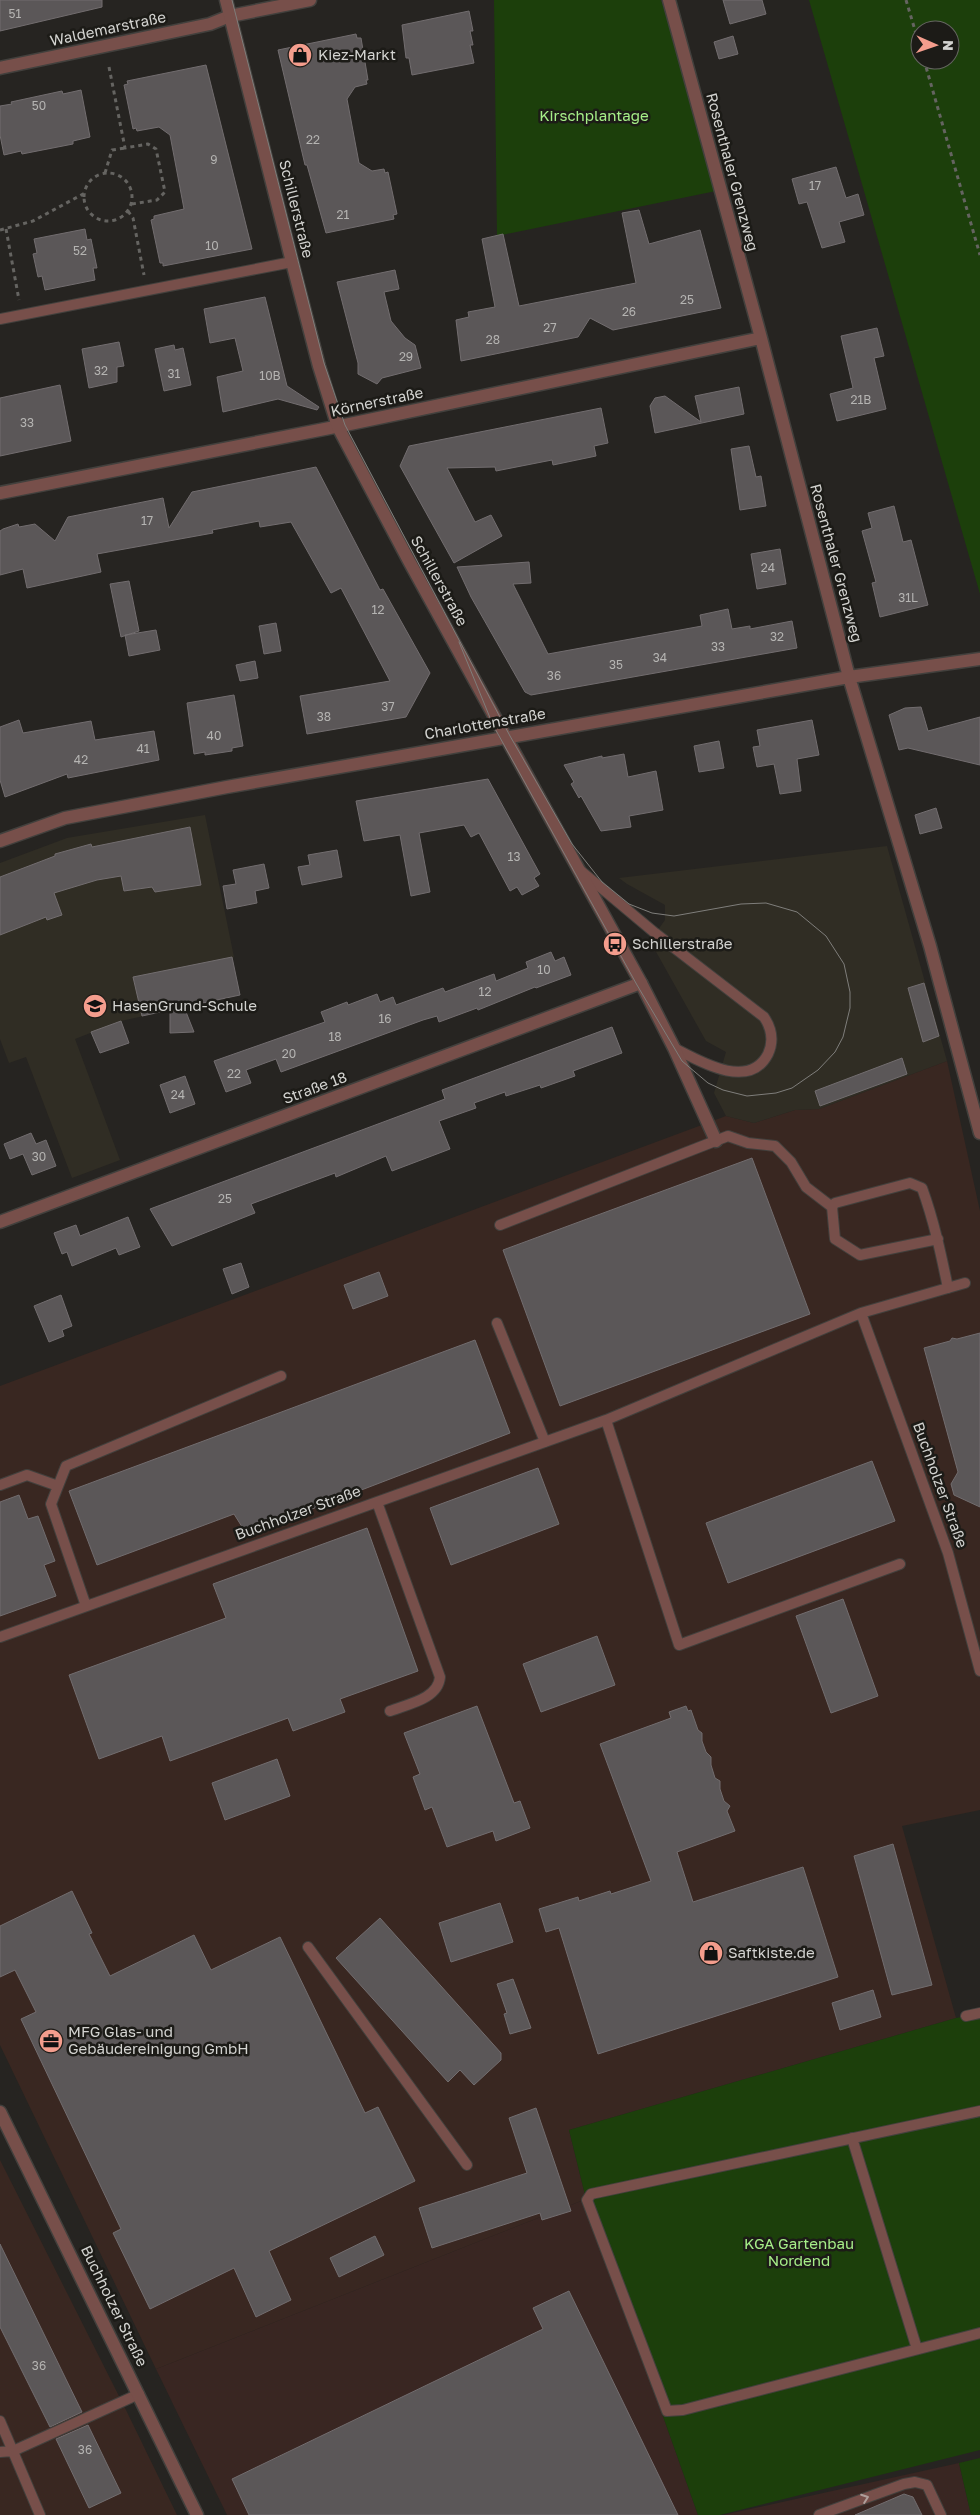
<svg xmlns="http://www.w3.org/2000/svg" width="980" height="2515" font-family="'Golos Text',sans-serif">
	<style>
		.commercial { fill: #392622 }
		.industrial { fill: #392721 }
		.built { fill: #302d24 }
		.green { fill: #1c3f0b; fill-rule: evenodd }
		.building { fill: #5b5758; stroke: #726d6f }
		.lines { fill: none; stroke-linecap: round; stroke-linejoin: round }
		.service-casing { stroke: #42403d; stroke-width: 12 }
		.minor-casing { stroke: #42403d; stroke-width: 15 }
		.tertiary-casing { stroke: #42403d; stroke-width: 15 }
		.path { stroke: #656461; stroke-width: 3; stroke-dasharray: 4 4; stroke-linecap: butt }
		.service { stroke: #774f4a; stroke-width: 10 }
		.minor { stroke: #774f4a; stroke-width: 12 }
		.tertiary { stroke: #774f4a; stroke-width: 12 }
		.tram { stroke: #7f7e7b; stroke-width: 1 }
		.oneway { stroke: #ae9e9a }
		.labels { text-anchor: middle; stroke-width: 5; stroke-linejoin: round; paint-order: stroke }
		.number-label { font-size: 12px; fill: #b5b4b2 }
		.street-label { font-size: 15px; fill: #d3d3d0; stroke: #1c1b17 }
		.poi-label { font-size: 15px; fill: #d3d3d0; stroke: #1c1b17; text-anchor: start }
		.park-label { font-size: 15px; fill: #a6ee88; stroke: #1c1b17 }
	</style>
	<rect width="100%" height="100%" fill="#262421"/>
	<!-- commercial -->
	<path class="commercial" d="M586,2199L698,2515H227L156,2369Z
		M959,2463L971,2515H723Z"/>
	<!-- industrial -->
	<path class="industrial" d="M947,1061L980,1211V1810L902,1826L956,2018L569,2130L586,2199L156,2369L0,2045V1386L726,1116L754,1123L795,1110L819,1109Z
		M0,2160L126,2410L177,2515H0Z"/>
	<!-- built -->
	<path class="built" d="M205,815L234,957L232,958L240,995L121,1021L75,1039L120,1160L72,1178L26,1057L9,1063L0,1039V863L67,838Z
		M887,846L947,1061L819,1109L795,1110L754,1123L726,1116L714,1093L726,1052L706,1041L650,941L665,920V905L627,884L619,878Z"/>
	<!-- green -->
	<path class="green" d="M494,0H661L684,73L716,191L497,236Z
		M809,0H980V594ZM920,30H950V60H920Z
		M980,2014V2450L720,2515H698L586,2199L569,2130L956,2018Z
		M980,2458V2515H971L959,2463Z"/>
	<!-- building -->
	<path class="building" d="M0,0H102V7L0,31Z
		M723,0H762L766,14L730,24Z
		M469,11L473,31H470L473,45H470L474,63L412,75L409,58H406L402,25Z
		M356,34L357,38H361L368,80H366L367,84L355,87L347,99L359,163L372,171L384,169L385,173L388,172L397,214L393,215L394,219L326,233L307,165H305L278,50Z
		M733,36L738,54L719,59L714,42Z
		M206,65L252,249L163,266V263H160L151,220L154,219V216L184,209L170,135L159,127L137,131L136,128L133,129L124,85L128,84L127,81Z
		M81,90L90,137L73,141V144L22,154L21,151L4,155L0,135V106L12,104L11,102L62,91L63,94Z
		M836,167L846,198L858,194L864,215L839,222L845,242L822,248L807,202L799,204L792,179Z
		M639,210L649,244L700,230L721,308L613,330L590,318L578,337L461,361L456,320L469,317L468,312L495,307L482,239L503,234L519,306L636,283L622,213Z
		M85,229L87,240L91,239L97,268H93L95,280L45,290L42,276L38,277L33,254L37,253L34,239Z
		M395,270L399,289L384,292L391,321L405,338L415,345L421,368L382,378L377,384L358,374V363L337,282Z
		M265,297L287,386L319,407L317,410L278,399L223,412L217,377L243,371L235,338L210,343L204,309Z
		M877,328L884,356L874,358L886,409L837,421L830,394L853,388L841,336Z
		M119,342L124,366L117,367V382L89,388L82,349Z
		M174,345L175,350L183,348L191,385L164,391L155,349Z
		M60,385L71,441L0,456V398Z
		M739,387L744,414L655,433L650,406L655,398L665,396L701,422L695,396Z
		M601,408L608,443L594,446L596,456L553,465L552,460L496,471L495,467L447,468L475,522L491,515L502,536L454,563L400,466L409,446Z
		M749,446L756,477L761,476L766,506L740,510L731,449Z
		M316,467L380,590L383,589L430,673L406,717L307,734L300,696L390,681L341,588L331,593L291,522L260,527L259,521L212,530L213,533L97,554L101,572L27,588L23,569L0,575V531L3,529L18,524L19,527L35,524L55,541L68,517L163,498L169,528L192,492Z
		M894,506L903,542L911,540L928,605L880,617L872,583L876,582L862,531L872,528L868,513Z
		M780,549L786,584L757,589L751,554Z
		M529,562L531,583L513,584L548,654L702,626L700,615L728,609L732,629L750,626V629L792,621L797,648L531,695L525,692L471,597L457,567Z
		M129,581L139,631L121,637L110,584Z
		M276,623L281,651L264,654L259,626Z
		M156,630L160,650L129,656L125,635Z
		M255,661L258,678L240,681L236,665Z
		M234,695L243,746L232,748V751L205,755V752L194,754L187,703Z
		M921,707L928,731L980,717V765L908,748L899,750L889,715L905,708Z
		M19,720L23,733L91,721L95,740L154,731L159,760L68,778L67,774L5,797L0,780V727Z
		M812,720L819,755L797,759L801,791L780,794L774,764L757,767L753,747L760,746L757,730Z
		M719,741L724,768L699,772L694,746Z
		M624,754L628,777L656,771L663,810L629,816L631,827L601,831L581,796L579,798L571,784L574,782L564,765L602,756V758Z
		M488,779L540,874L534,878L539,886L522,895L517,887L510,891L479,833L471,837L464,825L419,833L430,892L411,896L400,835L364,841L356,801Z
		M936,808L942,828L920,834L915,815Z
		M190,827L201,885L155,892L152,887L124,891L121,876L97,880L54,893L62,915L47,920L46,917L0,935V877L55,856V854L91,844L92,847Z
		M337,850L342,877L302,885L298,867L310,865L308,855Z
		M264,864L269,888L255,891L257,903L227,909L223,886L236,884L233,870Z
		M551,952L555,961L564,957L571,975L536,988L535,987L478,1010L477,1008L439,1022L437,1016L423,1020L281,1072L276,1059L246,1070L251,1083L226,1092L214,1061L325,1022L321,1012L347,1002L348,1005L377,994L380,1002L393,997L396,1005L443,988L445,992L494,974L496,981L528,968L526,962Z
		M232,957L240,995L184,1007L194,1032L170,1033V1010L142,1016L133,977Z
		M924,983L939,1036L923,1042L908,988Z
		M121,1021L129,1043L100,1053L91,1032Z
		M612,1027L622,1053L573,1071L575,1076L541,1088L540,1085L506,1096L505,1092L474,1103L476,1108L439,1121L450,1149L392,1171L386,1156L336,1177L335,1173L251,1204L255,1213L172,1246L150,1209L445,1099L442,1090Z
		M902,1058L907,1074L820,1106L815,1091Z
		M185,1076L195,1104L170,1113L160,1085Z
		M31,1133L36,1144L46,1140L56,1166L32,1175L23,1154L10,1159L4,1144Z
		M752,1158L810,1314L560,1406L503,1250Z
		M128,1217L140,1247L119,1255L116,1248L72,1266L67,1252L62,1254L54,1233L76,1225L80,1236Z
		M241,1263L249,1287L232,1294L223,1269Z
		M379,1272L388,1296L353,1309L344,1285Z
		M61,1295L72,1326L62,1330L64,1336L49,1342L34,1306Z
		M980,1333V1507L954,1495L951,1484L958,1472L924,1348L950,1341L952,1338L957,1339Z
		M475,1340L510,1433L257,1530L256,1527L244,1530L234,1514L97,1565L69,1491Z
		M872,1461L895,1521L728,1583L706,1523Z
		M538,1468L559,1524L451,1565L430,1508Z
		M19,1495L28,1519L38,1516L55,1561L44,1565L56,1596L0,1616V1502Z
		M367,1528L418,1671L340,1699L345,1712L293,1731L288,1718L170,1761L162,1736L99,1759L69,1675L226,1618L213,1584Z
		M843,1599L878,1696L831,1713L796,1616Z
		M597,1636L615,1685L541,1712L523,1664Z
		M477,1706L514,1803L520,1801L530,1828L496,1841L493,1831L447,1847L432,1807L425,1810L413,1777L420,1774L404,1733Z
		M686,1706L688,1711L691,1710L698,1730L702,1733V1741L706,1752L711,1757V1765L715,1778L720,1781V1789L724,1801L730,1806L727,1811L735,1831L677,1852L693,1902L803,1867L838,1977L598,2054L559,1928L546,1932L539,1909L578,1897L579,1901L610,1891L611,1894L651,1881L600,1744L671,1718L669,1712Z
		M277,1759L290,1796L225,1820L212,1783Z
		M893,1844L932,1985L892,1995L854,1856Z
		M72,1891L92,1933L89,1934L110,1976L194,1935L211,1970L280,1937L365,2113L378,2107L415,2181L269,2251L291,2300L256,2317L234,2268L150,2309L113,2233L121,2229L21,2019L36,2012L15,1970L0,1977V1926Z
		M500,1903L513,1942L451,1962L439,1923Z
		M380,1918L501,2053V2060L474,2085L460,2070L448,2082L336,1958Z
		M513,1979L531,2028L510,2034L504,2014L507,2013L497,1984Z
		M873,1990L881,2017L840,2030L832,2003Z
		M536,2108L571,2211L542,2220L540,2213L432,2248L419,2208L527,2173L509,2118Z
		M375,2236L384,2255L339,2277L330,2258Z
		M0,2244L82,2412L50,2427L0,2327Z
		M569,2291L678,2515H249L232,2479L543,2329L533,2308Z
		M88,2425L121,2493L89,2508L56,2439Z
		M904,2494L913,2497L922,2515H855Z"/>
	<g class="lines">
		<!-- service casing -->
		<g class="service-casing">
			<path id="service" d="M0,319L292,262
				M581,871L655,933L764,1017C772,1029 774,1041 768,1054C749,1091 699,1061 674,1048
				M500,1225L728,1136L748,1143L775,1146L791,1162L806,1187L832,1207
				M938,1239L860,1255L835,1239L832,1207L835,1203L910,1183L922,1188C934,1221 941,1254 948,1288
				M861,1313L965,1283
				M497,1323L545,1442
				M606,1420L679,1645L900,1564
				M0,1485L27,1475L58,1486
				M377,1502L440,1677C438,1699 408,1704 390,1711
				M86,1606L51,1504L66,1466L281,1376
				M0,1637L606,1420L861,1313L948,1553L980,1671
				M308,1947L467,2165
				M966,2016L980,2013
				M980,2111L591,2194L587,2200L667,2411L683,2410L980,2333
				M852,2138L917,2349
				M0,2421L40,2515
				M0,2452L13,2451L139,2394
				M819,2515L904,2484L915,2482L927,2485L941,2515"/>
		</g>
		<!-- minor casing -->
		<g class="minor-casing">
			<path id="minor" d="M669,0L761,338L849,677L930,946L980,1133
				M0,68L210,24L230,16L310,0
				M0,493L345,425L761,338
				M0,841L65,818L227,787L849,677L980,659
				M0,1222L641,983"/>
		</g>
		<!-- tertiary casing -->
		<g class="tertiary-casing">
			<path id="tertiary" d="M226,0L292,262L319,366L338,427L409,561L641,983L674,1048L716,1141
				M0,2112L197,2515"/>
		</g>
		<!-- path -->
		<path class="path" d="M906,0L920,47
			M924,60L980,255
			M109,67L125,148L148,144L156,149L165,192L157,200L132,204
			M105,173L112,150L125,148
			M84 197a24 24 0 1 1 48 0a24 24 0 1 1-48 0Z
			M128,211L133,218L144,275
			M6,229L19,300
			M0,230L33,221L85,193"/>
		<!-- service -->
		<use href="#service" class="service"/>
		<!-- minor -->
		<use href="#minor" class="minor"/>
		<!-- tertiary -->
		<use href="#tertiary" class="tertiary"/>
		<!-- tram -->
		<path class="tram" d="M232,0L324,363L345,425L510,736L572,844L602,882L629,904L652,913L674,916L741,904L766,903L797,912L826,936L844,964L850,992V1008L843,1037L835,1052L818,1070L792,1088L776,1093L747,1096L723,1090L708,1083L682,1061L637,985L493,725L459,642"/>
	</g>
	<!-- one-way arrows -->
	<defs><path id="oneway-chevron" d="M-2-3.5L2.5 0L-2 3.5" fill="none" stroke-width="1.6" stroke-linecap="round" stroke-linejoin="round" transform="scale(1.25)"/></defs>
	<use class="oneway" href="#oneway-chevron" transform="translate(865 2498) rotate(-20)"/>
	<!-- icons -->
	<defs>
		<g id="shop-disc" transform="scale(1.25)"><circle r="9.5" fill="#f49d8d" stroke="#1c1b17"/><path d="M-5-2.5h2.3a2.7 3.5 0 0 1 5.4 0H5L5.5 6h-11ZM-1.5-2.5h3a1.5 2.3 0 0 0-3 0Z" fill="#111"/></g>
		<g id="bus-disc" transform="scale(1.25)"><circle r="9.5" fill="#f49d8d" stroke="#1c1b17"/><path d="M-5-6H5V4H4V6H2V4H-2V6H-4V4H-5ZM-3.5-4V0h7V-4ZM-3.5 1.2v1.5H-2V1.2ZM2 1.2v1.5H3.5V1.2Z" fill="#111"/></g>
		<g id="school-disc" transform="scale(1.25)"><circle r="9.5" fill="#f49d8d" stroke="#1c1b17"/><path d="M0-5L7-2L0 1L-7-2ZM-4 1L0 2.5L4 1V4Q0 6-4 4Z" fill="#111"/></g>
		<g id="office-disc" transform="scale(1.25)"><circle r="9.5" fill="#f49d8d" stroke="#1c1b17"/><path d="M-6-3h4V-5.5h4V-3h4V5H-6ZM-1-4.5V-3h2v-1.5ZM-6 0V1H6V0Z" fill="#111"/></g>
	</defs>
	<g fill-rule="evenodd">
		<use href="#shop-disc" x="300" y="55"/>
		<use href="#bus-disc" x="615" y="944"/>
		<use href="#school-disc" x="95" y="1006"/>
		<use href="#shop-disc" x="711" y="1953"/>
		<use href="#office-disc" x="51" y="2041"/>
	</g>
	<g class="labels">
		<!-- number labels -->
		<g class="number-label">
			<text x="15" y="18">51</text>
			<text x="39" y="110">50</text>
			<text x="313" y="144">22</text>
			<text x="214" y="164">9</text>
			<text x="815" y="190">17</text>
			<text x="343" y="219">21</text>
			<text x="212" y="250">10</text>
			<text x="80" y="255">52</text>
			<text x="687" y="304">25</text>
			<text x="629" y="316">26</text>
			<text x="550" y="332">27</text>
			<text x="493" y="344">28</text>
			<text x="406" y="361">29</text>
			<text x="101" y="375">32</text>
			<text x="174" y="378">31</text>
			<text x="270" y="380">10B</text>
			<text x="861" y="404">21B</text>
			<text x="27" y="427">33</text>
			<text x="147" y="525">17</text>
			<text x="768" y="572">24</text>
			<text x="908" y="602">31L</text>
			<text x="378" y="614">12</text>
			<text x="777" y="641">32</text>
			<text x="718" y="651">33</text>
			<text x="660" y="662">34</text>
			<text x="616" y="669">35</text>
			<text x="554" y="680">36</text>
			<text x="388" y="711">37</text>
			<text x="324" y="721">38</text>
			<text x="214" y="740">40</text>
			<text x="143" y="753">41</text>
			<text x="81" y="764">42</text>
			<text x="514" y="861">13</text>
			<text x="544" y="974">10</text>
			<text x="485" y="996">12</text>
			<text x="385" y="1023">16</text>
			<text x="335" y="1041">18</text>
			<text x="289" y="1058">20</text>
			<text x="234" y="1078">22</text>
			<text x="178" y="1099">24</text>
			<text x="39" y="1161">30</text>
			<text x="225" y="1203">25</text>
			<text x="39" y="2370">36</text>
			<text x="85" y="2454">36</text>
		</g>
		<!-- street labels -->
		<g class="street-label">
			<text transform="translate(108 29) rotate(-12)" y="5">Waldemarstraße</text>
			<text transform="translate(732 172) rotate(75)" y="5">Rosenthaler Grenzweg</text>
			<text transform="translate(296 209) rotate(76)" y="5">Schillerstraße</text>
			<text transform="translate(377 402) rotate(-12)" y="5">Körnerstraße</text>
			<text transform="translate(836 563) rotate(75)" y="5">Rosenthaler Grenzweg</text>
			<text transform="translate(439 581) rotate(61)" y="5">Schillerstraße</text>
			<text transform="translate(485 724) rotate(-10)" y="5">Charlottenstraße</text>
			<text transform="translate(315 1088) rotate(-20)" y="5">Straße 18</text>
			<text transform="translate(940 1485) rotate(70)" y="5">Buchholzer Straße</text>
			<text transform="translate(298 1513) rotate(-20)" y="5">Buchholzer Straße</text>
			<text transform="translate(114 2306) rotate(64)" y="5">Buchholzer Straße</text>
		</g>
		<!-- poi labels -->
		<g class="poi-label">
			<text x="318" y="60">Kiez-Markt</text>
			<text x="632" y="949">Schillerstraße</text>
			<text x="112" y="1011">HasenGrund-Schule</text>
			<text x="728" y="1958">Saftkiste.de</text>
			<text x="68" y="2037">MFG Glas- und<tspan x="68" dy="17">Gebäudereinigung GmbH</tspan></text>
		</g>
		<!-- park labels -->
		<g class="park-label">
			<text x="594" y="121">Kirschplantage</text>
			<text x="799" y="2249">KGA Gartenbau<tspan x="799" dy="17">Nordend</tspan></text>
		</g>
	</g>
	<!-- north arrow -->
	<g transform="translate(935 45) rotate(92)"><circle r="24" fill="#1c1b17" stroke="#656561"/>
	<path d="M0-4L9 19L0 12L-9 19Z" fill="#f49d8d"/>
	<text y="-8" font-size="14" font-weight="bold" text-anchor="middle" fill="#d3d3d0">N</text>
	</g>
</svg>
